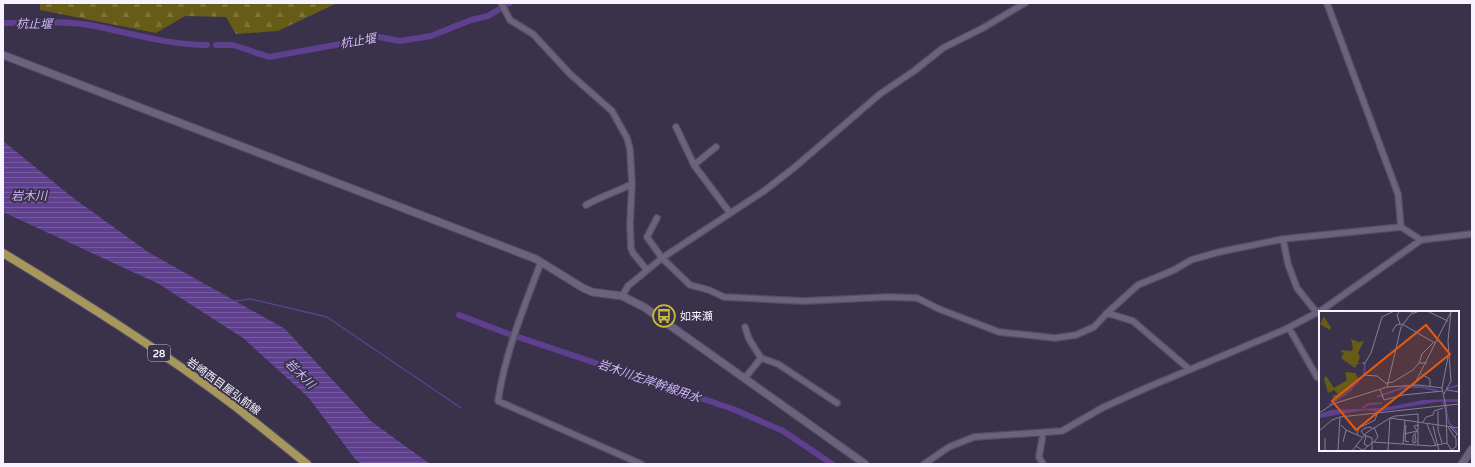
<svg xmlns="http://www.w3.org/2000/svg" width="1475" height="467" font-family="'Varela Round','Noto Sans JP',sans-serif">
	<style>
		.forest { fill: url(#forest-firs) }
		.water { fill: url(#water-rules) }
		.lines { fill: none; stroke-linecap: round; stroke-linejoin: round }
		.stream { stroke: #5e408e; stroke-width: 1.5 }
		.canal { stroke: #5e408e; stroke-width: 6 }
		.minor-casing { stroke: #544d62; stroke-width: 8 }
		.tertiary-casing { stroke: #544d62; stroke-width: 9 }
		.primary-casing { stroke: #544d62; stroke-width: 10 }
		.minor { stroke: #6b627f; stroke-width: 5.5 }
		.tertiary { stroke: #6b627f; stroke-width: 7 }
		.primary { stroke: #a6975c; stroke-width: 8 }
		.labels { text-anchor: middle; stroke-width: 4; stroke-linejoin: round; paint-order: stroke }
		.shield { fill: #3a324b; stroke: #beb8c9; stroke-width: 1 }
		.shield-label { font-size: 10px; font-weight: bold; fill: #f6f2ff }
		.poi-label { font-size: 11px; fill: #f6f2ff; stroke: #3a324b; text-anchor: start }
		.street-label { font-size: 11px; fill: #f6f2ff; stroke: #3a324b }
		.water-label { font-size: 12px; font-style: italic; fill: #cdb8fa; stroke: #3a324b }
		.inset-river { fill: none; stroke: #5e408e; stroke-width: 2 }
		.inset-road { fill: none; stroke: #857f93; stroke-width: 1 }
		.view { fill: #e8590c; fill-opacity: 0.15; stroke: #e8590c; stroke-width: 2 }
		.inset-edge { fill: none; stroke: #f6f2ff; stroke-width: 2 }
	</style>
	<defs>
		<pattern id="forest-firs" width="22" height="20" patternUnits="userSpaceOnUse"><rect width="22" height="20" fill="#665b17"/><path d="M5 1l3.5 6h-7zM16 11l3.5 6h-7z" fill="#7c733a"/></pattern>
		<pattern id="water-rules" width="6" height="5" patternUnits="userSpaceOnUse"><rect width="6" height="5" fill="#5e408e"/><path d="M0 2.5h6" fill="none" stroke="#765c9f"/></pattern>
	</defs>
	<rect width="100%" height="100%" fill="#3a324b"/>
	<!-- forest -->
	<path class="forest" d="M40,3H337L278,31L236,34L226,17L185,16L156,33L40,10Z"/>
	<!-- water -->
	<path class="water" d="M3,141L72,197L148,252L285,329L372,422L430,464H362L356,460L308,397L243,338L159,284L3,212Z"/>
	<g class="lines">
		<!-- stream -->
		<path class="stream" d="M235,301L251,299L327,317L461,408"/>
		<!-- canal -->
		<path class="canal" d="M507,4L510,3
			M3,23C31,23 61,20 89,25C128,32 166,45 207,45
			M216,45H233L269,57L379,37L400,41L431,36L471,20L488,16L498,10
			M459,315L506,333L733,409L783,431L832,464"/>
		<!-- minor casing -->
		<g class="minor-casing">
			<path id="minor" d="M501,3L510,20L533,34L570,74L612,111L627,138L630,149L632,184L630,224L631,248L633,253L647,270
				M1327,3L1398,194L1401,227L1421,240
				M676,127L694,165L730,213
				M694,165L716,147
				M586,205C602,196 616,192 632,184
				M657,218L647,237L662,258L690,285L709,290L724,297L804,301L889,297L917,298L939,309L999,332L1055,338L1076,335L1094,327L1107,313L1133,321L1189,369
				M1283,239L1288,264L1297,288L1317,313
				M541,262C524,307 505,353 498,401L641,464
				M622,296L628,286L662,258L764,191L795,167L880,94L914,71L943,48L983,28L1025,3
				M1107,313L1138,285L1174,270L1191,260L1219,252L1283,239L1401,227
				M745,327L749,339L761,358L778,364L837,403
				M1289,328L1317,377
				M745,378L761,358
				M924,464L949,447L974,437L1062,431L1102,408L1146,388L1284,330L1322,310L1421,240L1472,234
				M1043,464L1039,457L1043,434"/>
		</g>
		<!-- tertiary casing -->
		<g class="tertiary-casing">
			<path id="tertiary" d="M3,55L536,259L583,288L592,292L622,296L644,307L865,464
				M1462,464L1472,449"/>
		</g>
		<!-- primary casing -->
		<g class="primary-casing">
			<path id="primary" d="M3,253C82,301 162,351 236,407C260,426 283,445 307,464"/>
		</g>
		<!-- minor -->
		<use href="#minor" class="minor"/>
		<!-- tertiary -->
		<use href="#tertiary" class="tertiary"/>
		<!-- primary -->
		<use href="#primary" class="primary"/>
	</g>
	<!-- icons -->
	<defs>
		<g id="bus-ring" transform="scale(1.15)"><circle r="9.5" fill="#3a324b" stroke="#cdb938" stroke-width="1.5"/><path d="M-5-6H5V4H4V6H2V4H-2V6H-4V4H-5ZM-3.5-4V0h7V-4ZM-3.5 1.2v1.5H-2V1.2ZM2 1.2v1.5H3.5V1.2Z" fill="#cdb938"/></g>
	</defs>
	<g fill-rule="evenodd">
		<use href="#bus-ring" x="664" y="316"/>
	</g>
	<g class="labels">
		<!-- shield labels -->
		<rect class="shield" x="148" y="345" width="22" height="16" rx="3"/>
		<g class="shield-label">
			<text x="159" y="357">28</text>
		</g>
		<!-- poi labels -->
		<g class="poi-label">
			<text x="680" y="320">如来瀬</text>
		</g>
		<!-- street labels -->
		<g class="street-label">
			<text transform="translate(224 386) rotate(36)" y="4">岩崎西目屋弘前線</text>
		</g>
		<!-- water labels -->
		<g class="water-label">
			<text transform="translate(34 24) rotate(1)" y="4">杭止堰</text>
			<text transform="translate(358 41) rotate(-9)" y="4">杭止堰</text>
			<text x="29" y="200">岩木川</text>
			<text transform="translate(300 374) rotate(45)" y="4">岩木川</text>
			<text transform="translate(649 381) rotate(19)" y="4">岩木川左岸幹線用水</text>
		</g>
	</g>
	<!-- overview -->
	<g transform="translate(1319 311)">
		<rect width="140" height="140" fill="#3a324b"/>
		<path d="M5,6L12,16L11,19L1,13ZM32,28L40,31L45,30L39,42L41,46L39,52L42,53H38L36,57L22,47L25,42L22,41L23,39L32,40L34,38ZM26,61L36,62L40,69L30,80L16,88L13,85L19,83L15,79L9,82L5,68L7,65L15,77L28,69Z" fill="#665b17"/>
		<path d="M140,88V91H118L59,101L46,99L0,107V103L12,99L64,97L104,89Z" fill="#5e408e"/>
		<path class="inset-river" d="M45,64L46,52M127,78L140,74M29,81L45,64M58,86L86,76H103L119,80M124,89L130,112L140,124M10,94L28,82M43,97L50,93L63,92"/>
		<path class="inset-road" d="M78,0L95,1M108,0L129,10M80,1L78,4L81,13M73,21L77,14L83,13L116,32M43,52H46L52,42L63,6L75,0M100,52L103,43L114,32M102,63L111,68V75M45,64L58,65L68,73M68,72L74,71L94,59L100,52H108M95,74L132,1M68,76L82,16L92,3L101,0M123,77L129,46M61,78L65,89L84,84L124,80M128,79L140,81M125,83L132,70L129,30L132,0M119,100V119L123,132M0,102L14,93L68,76L100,74L123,77L127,96L128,132L133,140M104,111L107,106L114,104L115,100L124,97M108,113L117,135M22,114L27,119L24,131M87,114L86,130L90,131M114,115L120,140M55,116L59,126L55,131M129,116L137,128V136L132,139M131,116L138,123L136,126M27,119L43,126M0,120L13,109L21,106L140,93M38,123L40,117L56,109L58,103M85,123L98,120M96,123L97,131L94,132V125L98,120L95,115L100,114M45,124L53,127V140M45,124L42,120L46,117L52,116L53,118M47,125L45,133L49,135M6,127V140M84,133L86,109M37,135L43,139L53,140M19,140L21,106M33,140L47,122L71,107L140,117M43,140L54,131L113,135L128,132M69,140L71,107L76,105L99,103V134"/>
		<path class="view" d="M107,14L131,43L37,119L13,90Z"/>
		<rect width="140" height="140" class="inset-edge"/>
	</g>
	<!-- border -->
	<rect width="1475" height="467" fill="none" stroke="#f6f2ff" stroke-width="8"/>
</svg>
